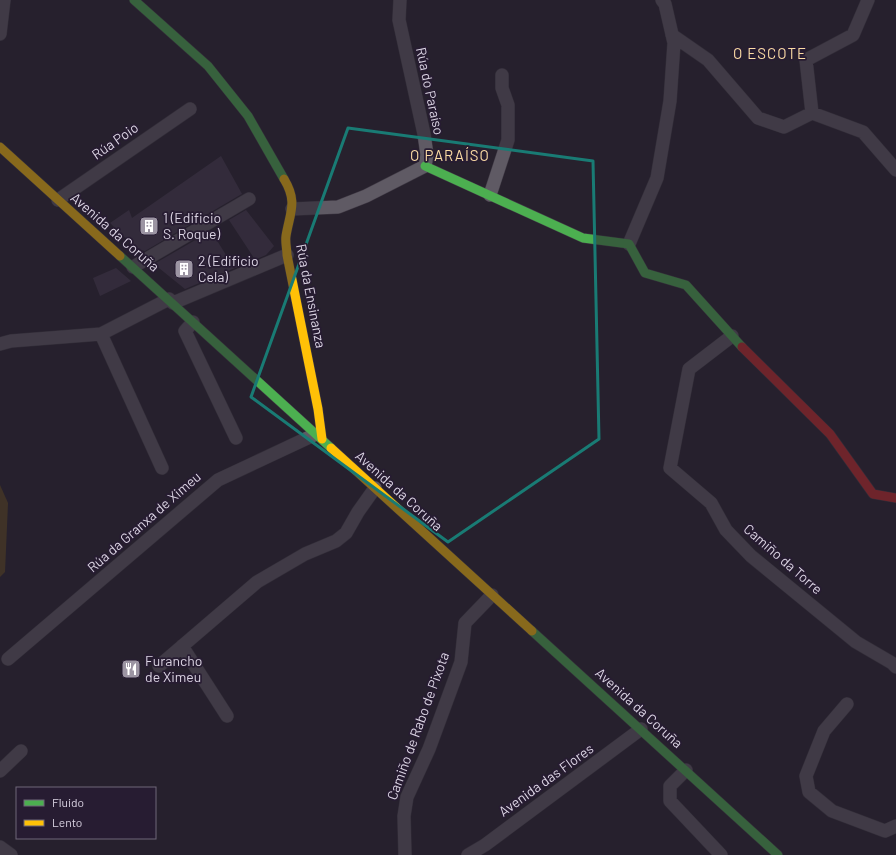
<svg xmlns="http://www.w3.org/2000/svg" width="896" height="855" font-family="Barlow,sans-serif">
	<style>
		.forest { fill: #5e481f }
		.building { fill: #43394c }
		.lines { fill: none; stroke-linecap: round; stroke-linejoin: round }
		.street-casing { stroke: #413b46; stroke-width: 14 }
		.fast-casing { stroke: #413b46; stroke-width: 10 }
		.slow-casing { stroke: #413b46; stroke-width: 10 }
		.jam-casing { stroke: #413b46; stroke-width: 10 }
		.street { stroke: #5f5a64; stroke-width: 13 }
		.fast { stroke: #4caf50; stroke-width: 9 }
		.slow { stroke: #ffc107; stroke-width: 9 }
		.jam { stroke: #c62828; stroke-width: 9 }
		.marked { fill: none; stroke: #197b74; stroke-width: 3; stroke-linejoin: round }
		.labels { text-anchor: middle; stroke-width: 3.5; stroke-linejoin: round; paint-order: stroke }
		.street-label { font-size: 14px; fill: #dbd4e3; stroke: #271c32 }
		.poi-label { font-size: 14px; fill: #dbd4e3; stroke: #271c32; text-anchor: start }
		.neighbourhood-label { font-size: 15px; letter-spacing: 1px; fill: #fbdca4; stroke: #271c32 }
	</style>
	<rect width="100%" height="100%" fill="#27212d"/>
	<!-- forest -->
	<path class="forest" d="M0,485L8,503L5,572L0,577Z"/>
	<!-- building -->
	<path class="building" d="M221,156L242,194L240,195L145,251L137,249L110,223L129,210L132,218Z
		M246,210L274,246L266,255L185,289L154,264L211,231L231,263L254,258L229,220Z
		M116,268L131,281L100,296L93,278Z"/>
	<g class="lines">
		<!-- street casing -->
		<g class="street-casing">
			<path id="street" d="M0,34L4,0
				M672,35L708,60L758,118L784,127L812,113L863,132L896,170
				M812,113L806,60L853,35L868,0
				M490,195L508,140V105L502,88V75
				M58,200L190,109
				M292,209L338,207L366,196L425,166L427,155L424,134L399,20L400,0
				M629,244L657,178L670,101L674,43L665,4L662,0
				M133,267L249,199
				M173,303L287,255
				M193,322L185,331L236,438
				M101,334L162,468
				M732,336L689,369L670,468L711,503L726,530L751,556L856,642L892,663L896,667
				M0,344L11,341L101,334L169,299
				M182,646L227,716
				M8,659L218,480L316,434
				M159,666L257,582L305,554L336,541L346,533L358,512L375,488
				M847,704L824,731L806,776L809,792L832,811L885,831L896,826
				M686,770L670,786V801L721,855
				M0,771L21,751
				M0,847L11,855
				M405,855L404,816L407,797L429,749L461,662L465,623L492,595
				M468,855L485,845L641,729"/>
		</g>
		<!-- fast casing -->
		<g class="fast-casing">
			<path id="fast" d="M134,0L208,66L248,116L284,179
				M425,166L583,238L629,244L645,273L686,285L742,347
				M120,256L331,448
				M532,631L778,855"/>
		</g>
		<!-- slow casing -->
		<g class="slow-casing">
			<path id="slow" d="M0,147L120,256
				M284,179C298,202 290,212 286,236C285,242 287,249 287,255L318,409L322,439
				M331,448L532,631"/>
		</g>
		<!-- jam casing -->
		<g class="jam-casing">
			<path id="jam" d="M742,347L830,434L873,494L896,498"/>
		</g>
		<!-- street -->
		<use href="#street" class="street"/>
		<!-- fast -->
		<use href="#fast" class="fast"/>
		<!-- slow -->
		<use href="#slow" class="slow"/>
		<!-- jam -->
		<use href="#jam" class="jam"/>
	</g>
	<!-- marked area -->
	<path d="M0 0H896V855H0ZM348,128L593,161L599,439L448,542L251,397Z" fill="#27212d" fill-opacity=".55" fill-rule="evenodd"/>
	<path class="marked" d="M348,128L593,161L599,439L448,542L251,397Z"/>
	<!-- icons -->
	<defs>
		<g id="building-square" transform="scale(1)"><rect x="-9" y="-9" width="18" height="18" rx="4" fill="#9c95a3" stroke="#271c32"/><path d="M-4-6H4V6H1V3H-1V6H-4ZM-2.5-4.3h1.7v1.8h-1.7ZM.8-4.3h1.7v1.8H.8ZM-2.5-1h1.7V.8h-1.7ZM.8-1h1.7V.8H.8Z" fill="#fff"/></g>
		<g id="restaurant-square" transform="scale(1)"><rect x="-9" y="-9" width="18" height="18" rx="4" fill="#9c95a3" stroke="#271c32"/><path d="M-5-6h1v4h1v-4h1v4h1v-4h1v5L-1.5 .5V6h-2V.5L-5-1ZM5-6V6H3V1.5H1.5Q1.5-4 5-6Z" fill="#fff"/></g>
	</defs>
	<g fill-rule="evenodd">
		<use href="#building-square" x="149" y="226"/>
		<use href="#building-square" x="184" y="269"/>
		<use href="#restaurant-square" x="131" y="669"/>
	</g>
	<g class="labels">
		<!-- street labels -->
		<g class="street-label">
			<text transform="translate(430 91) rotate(78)" y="5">Rúa do Paraíso</text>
			<text transform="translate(115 141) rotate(-35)" y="5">Rúa Poio</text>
			<text transform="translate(115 232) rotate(41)" y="5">Avenida da Coruña</text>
			<text transform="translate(311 296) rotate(79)" y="5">Rúa da Ensinanza</text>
			<text transform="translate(399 491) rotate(42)" y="5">Avenida da Coruña</text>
			<text transform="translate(144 522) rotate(-41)" y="5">Rúa da Granxa de Ximeu</text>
			<text transform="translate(783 559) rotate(41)" y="5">Camiño da Torre</text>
			<text transform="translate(639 708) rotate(42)" y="5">Avenida da Coruña</text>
			<text transform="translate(418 726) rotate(-70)" y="5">Camiño de Rabo de Pixota</text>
			<text transform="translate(546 780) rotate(-36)" y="5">Avenida das Flores</text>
		</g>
		<!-- poi labels -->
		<g class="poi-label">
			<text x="163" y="223">1 (Edificio<tspan x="163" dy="16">S. Roque)</tspan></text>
			<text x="198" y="266">2 (Edificio<tspan x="198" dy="16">Cela)</tspan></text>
			<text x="145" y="666">Furancho<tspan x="145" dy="16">de Ximeu</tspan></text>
		</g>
		<!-- neighbourhood labels -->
		<g class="neighbourhood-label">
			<text x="770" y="59">O ESCOTE</text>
			<text x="450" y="161">O PARAÍSO</text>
		</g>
	</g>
	<!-- legend -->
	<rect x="16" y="787" width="140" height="52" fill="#271c32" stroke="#6f6679"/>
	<rect x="24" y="800" width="20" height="6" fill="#4caf50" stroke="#6f6679"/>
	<text x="52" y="807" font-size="12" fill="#dbd4e3">Fluido</text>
	<rect x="24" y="820" width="20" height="6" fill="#ffc107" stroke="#6f6679"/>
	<text x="52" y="827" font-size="12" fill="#dbd4e3">Lento</text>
</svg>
